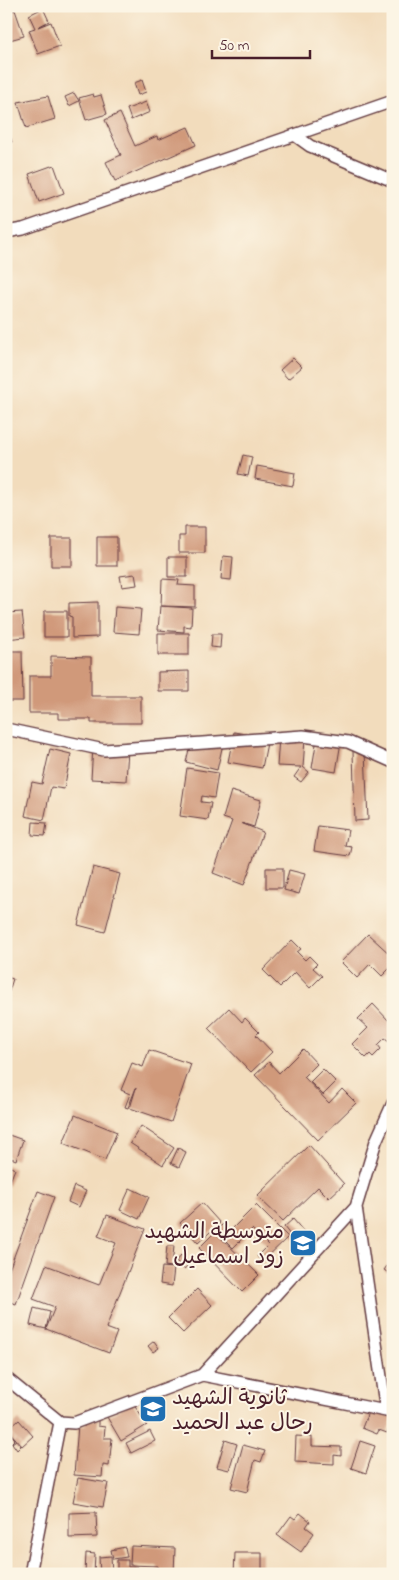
<svg xmlns="http://www.w3.org/2000/svg" width="399" height="1580" font-family="'Indie Flower','Playpen Sans Arabic',sans-serif">
	<style>
		.building { fill: #d0997a }
		.lines { fill: none; stroke-linecap: round; stroke-linejoin: round }
		.minor-casing { stroke: #633b41; stroke-width: 14 }
		.minor { stroke: #fff; stroke-width: 11 }
		.labels { text-anchor: middle; stroke-width: 4; stroke-linejoin: round; paint-order: stroke }
		.poi-label { font-size: 22px; fill: #4a1f2b; stroke: #fcf5e5; text-anchor: end }
	</style>
	<rect width="100%" height="100%" fill="#fcf5e5"/>
	<filter id="ink" filterUnits="userSpaceOnUse"><feTurbulence type="fractalNoise" baseFrequency=".02" numOctaves="2"/><feDisplacementMap in="SourceGraphic" scale="10" xChannelSelector="R" yChannelSelector="G"/><feConvolveMatrix kernelMatrix="1 2 1 2 8 2 1 2 1" color-interpolation-filters="sRGB"/></filter>
	<filter id="wash" filterUnits="userSpaceOnUse"><feTurbulence type="fractalNoise" baseFrequency=".0096" numOctaves="4" result="noise"/><feDisplacementMap in="SourceGraphic" scale="20" xChannelSelector="R" yChannelSelector="G"/><feGaussianBlur stdDeviation="1.12" result="paint"/><feColorMatrix in="noise" values="0 0 0 0 0 0 0 0 0 0 0 0 0 0 0 0 0 1.4 0 .05"/><feComposite in="paint" operator="in"/></filter>
	<g filter="url(#wash)">
		<rect width="100%" height="100%" fill="#f2dcbc"/>
		<g id="blocks">
			<!-- building -->
			<path class="building" d="M43,8L49,21L38,27L51,22L60,46L38,54L29,30L35,28L29,15Z
				M15,10L24,36L6,41V13Z
				M142,80L146,92L138,95L134,83Z
				M74,93L79,101L69,106L65,97Z
				M93,94L94,97L101,95L107,114L86,120L79,98Z
				M48,96L55,119L26,128L18,102Z
				M146,102L150,112L131,120L127,109Z
				M120,113L135,146L157,136L158,140L188,127L196,145L115,181L106,162L121,155L105,120Z
				M6,125L12,142L6,144Z
				M54,165L64,193L39,202L29,174Z
				M293,358L302,367L288,379L280,370Z
				M243,455L252,457L248,476L238,474Z
				M257,466L295,473L293,486L255,479Z
				M185,527H205V553H179V536H185Z
				M97,537H117V566H97Z
				M51,538H72V566H51Z
				M223,556L233,557L231,580L221,579Z
				M168,557H187V577H168Z
				M135,574L137,585L122,587L120,576Z
				M162,579L179,580L178,585L195,586V607L161,606Z
				M98,602V637L72,638V617L69,616V603Z
				M160,606L192,608L191,627L184,626V632L158,630Z
				M115,607L141,609L139,634L113,632Z
				M44,611H67V637H44Z
				M22,612L25,637L6,639V613Z
				M158,633H189V655H158Z
				M212,634H221L220,648L211,647Z
				M6,651H22L23,701H6Z
				M51,656L91,657V696H141V723H91V719H58V713H29V676H51Z
				M189,671V691H158V672Z
				M234,732L268,738L262,768L228,762Z
				M192,737L223,744L217,770L186,762Z
				M279,737L305,739L303,767L309,772L301,782L294,777L301,767L277,766Z
				M317,738L341,742L336,772L312,768Z
				M93,747L128,749L126,781L91,779Z
				M50,749L71,754L64,789L51,787L44,820L25,816L32,782L42,784Z
				M353,751H365L368,820L355,821Z
				M187,768L218,773L214,798L202,796L201,802L211,803L208,820L180,816Z
				M231,791L261,800L254,827L241,823L263,832L244,885L213,873L232,821L223,818Z
				M33,822L47,823L45,836L32,835Z
				M318,826L348,830L345,846L352,847L350,856L314,851Z
				M93,867L120,874L105,932L78,925Z
				M266,868H283V888H266Z
				M289,870L305,874L299,894L284,890Z
				M368,934L393,957V965L382,976L370,964L357,978L341,962Z
				M292,940L301,949L297,952L305,960L309,956L317,964L313,968L322,976L310,988L295,972L280,987L263,970Z
				M6,977L13,979L7,997H6Z
				M373,1004L389,1021L393,1017V1037L389,1041L385,1038L378,1045L381,1049L373,1057L370,1054L366,1058L352,1044L368,1028L358,1019Z
				M229,1008L242,1022L245,1018L259,1032L256,1035L272,1052L251,1072L208,1028Z
				M303,1049L317,1064L304,1077L329,1103L342,1089L356,1103L318,1140L255,1075L269,1062L279,1073Z
				M149,1050L191,1064L171,1122L130,1108L136,1088L128,1108L125,1107L130,1094L121,1090L132,1063L143,1067Z
				M323,1069L336,1082L323,1095L310,1082Z
				M75,1115L117,1132L105,1160L63,1143Z
				M141,1126L174,1148L163,1165L130,1143Z
				M6,1134L23,1140L16,1160L6,1156Z
				M309,1145L344,1184L329,1198L318,1187L283,1221L257,1196Z
				M178,1148L186,1152L179,1167L171,1163Z
				M6,1165L15,1169L8,1186H6Z
				M74,1186L86,1191L79,1207L68,1202Z
				M130,1188L149,1197L139,1219L120,1210Z
				M38,1191L54,1197L16,1304L6,1300V1278Z
				M202,1203L220,1223L198,1243L180,1223Z
				M256,1205L288,1237L262,1262L257,1256L268,1245L252,1229L233,1248L216,1231L223,1224L230,1231Z
				M107,1215L145,1229L106,1328L117,1332L109,1353L46,1329L55,1307L33,1299L46,1265L99,1285L116,1243L98,1236Z
				M293,1219L304,1232L294,1240L284,1227Z
				M215,1232L259,1275L242,1292L199,1248Z
				M167,1246H174L172,1267L165,1266Z
				M181,1255L190,1264L184,1269L176,1261Z
				M393,1258V1276L384,1270Z
				M162,1267L174,1268L172,1286L160,1284Z
				M197,1289L212,1305L183,1333L168,1318Z
				M34,1308L50,1312L46,1329L30,1325Z
				M154,1341L159,1348L153,1352L148,1346Z
				M132,1402L147,1425L121,1441L107,1417Z
				M370,1407L393,1417L387,1433L379,1430L377,1434L362,1428Z
				M86,1419L98,1420V1426L105,1427L104,1438H112L109,1466L103,1465L102,1477L74,1475L78,1425L85,1426Z
				M19,1420L33,1436L22,1446L8,1430Z
				M6,1429L15,1439L8,1446L6,1444Z
				M150,1431L155,1441L131,1453L126,1443Z
				M296,1436L312,1437V1446L341,1447V1456L334,1455V1464L295,1462Z
				M16,1440L21,1446L17,1450L12,1443Z
				M225,1440L237,1444L229,1470L217,1467Z
				M360,1441L375,1446L366,1473L351,1468Z
				M243,1445L265,1451L261,1462L255,1460L247,1492L231,1488Z
				M78,1478L108,1483L103,1507L73,1502Z
				M96,1512L97,1537L69,1538V1513Z
				M300,1513L310,1521L306,1527L314,1533L301,1552L277,1535L291,1516L295,1519Z
				M131,1546L175,1548L174,1574H157V1566L130,1565Z
				M125,1547L127,1557L113,1559L111,1550Z
				M86,1553L95,1554L94,1574H85Z
				M235,1553H262V1574H234Z
				M111,1556L112,1574H100L99,1557Z
				M117,1560H128V1567H138V1574H117Z"/>
		</g>
	</g>
	<g filter="url(#ink)">
		<use href="#blocks" fill-opacity="0" stroke="#633b41" stroke-width="1"/>
		<g class="lines">
			<!-- minor casing -->
			<g class="minor-casing">
				<path id="minor" d="M296,136L310,146L393,181
					M6,232L23,229L393,101
					M6,729L104,750L303,736L348,742L393,762
					M202,1375L356,1207
					M6,1378L60,1422L74,1423L202,1375L386,1411
					M392,1412L386,1411L356,1207L376,1141L393,1103
					M30,1574L60,1422"/>
			</g>
			<!-- minor -->
			<use href="#minor" class="minor"/>
		</g>
	</g>
	<!-- icons -->
	<defs>
		<g id="school-square" transform="scale(1.4375)"><rect x="-9" y="-9" width="18" height="18" rx="4" fill="#1f6fb2" stroke="#fcf5e5"/><path d="M0-5L7-2L0 1L-7-2ZM-4 1L0 2.5L4 1V4Q0 6-4 4Z" fill="#fff"/></g>
	</defs>
	<g fill-rule="evenodd">
		<use href="#school-square" x="303" y="1243"/>
		<use href="#school-square" x="153" y="1409"/>
	</g>
	<g class="labels">
		<!-- poi labels -->
		<g class="poi-label">
			<text x="284" y="1238">متوسطة الشهيد<tspan x="284" dy="25">زود اسماعيل</tspan></text>
			<text x="172" y="1404" text-anchor="start">ثانوية الشهيد<tspan x="172" dy="25">رحال عبد الحميد</tspan></text>
		</g>
	</g>
	<!-- margin -->
	<rect width="399" height="1580" fill="none" stroke="#fcf5e5" stroke-width="25"/>
	<!-- scale -->
	<path d="M212 50v8h98v-8" fill="none" stroke="#4a1f2b" stroke-width="2.5"/>
	<text x="219" y="50" font-size="15" fill="#4a1f2b" stroke="#fcf5e5" stroke-width="4" paint-order="stroke">50 m</text>
</svg>
